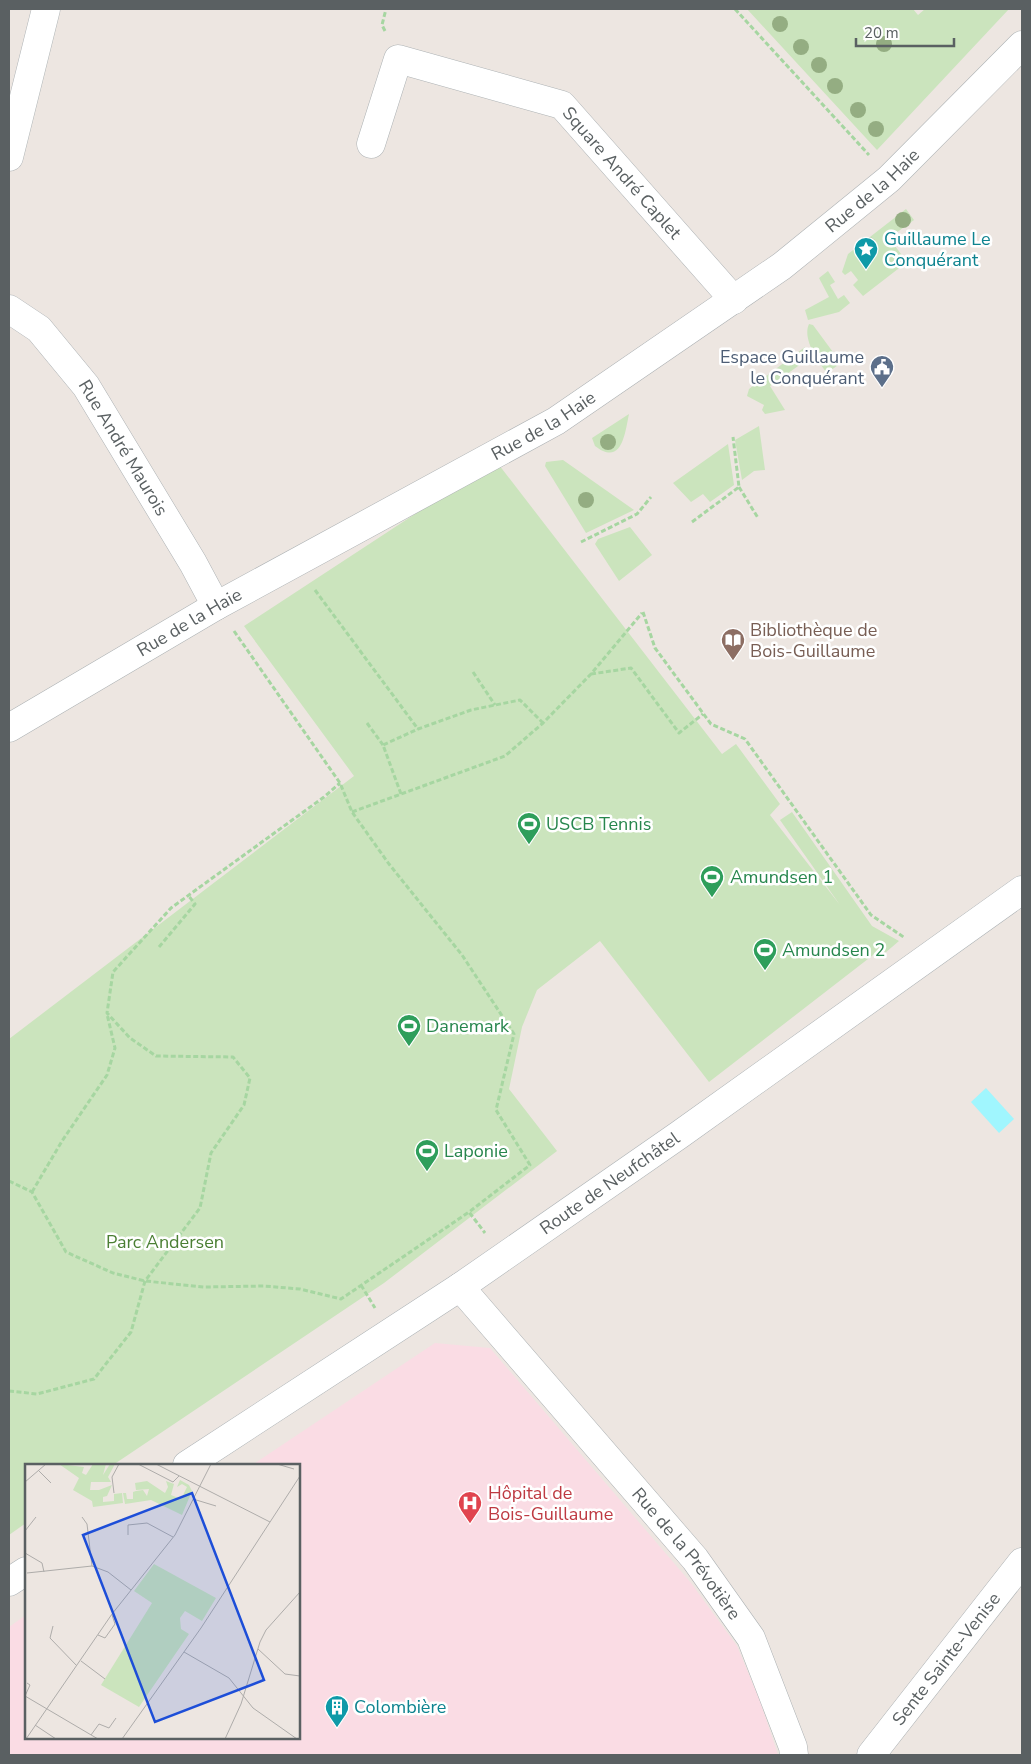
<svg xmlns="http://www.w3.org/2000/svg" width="1031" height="1764" font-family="'Nunito Sans',sans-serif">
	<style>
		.medical { fill: #fadce4 }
		.green { fill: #cbe4bd }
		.water { fill: #a0f6fe }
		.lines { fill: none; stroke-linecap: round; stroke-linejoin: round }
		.street-casing { stroke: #adb2b4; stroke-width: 29 }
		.secondary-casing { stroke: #acb2b5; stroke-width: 29 }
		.path { stroke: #a6d6a1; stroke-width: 3; stroke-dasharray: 5 2.5; stroke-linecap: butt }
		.street { stroke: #fff; stroke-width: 28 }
		.secondary { stroke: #fff; stroke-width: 28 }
		.tree { fill: #94ad82 }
		.labels { text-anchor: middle; stroke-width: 5; stroke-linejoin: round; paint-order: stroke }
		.street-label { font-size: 18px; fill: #5a6062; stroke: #fff }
		.culture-label { font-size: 18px; fill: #0d838f; stroke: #fff; text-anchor: start }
		.service-label { font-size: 18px; fill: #4e5e75; stroke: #fff; text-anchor: end }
		.education-label { font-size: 18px; fill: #785e54; stroke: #fff; text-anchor: start }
		.leisure-label { font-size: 18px; fill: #27864d; stroke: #fff; text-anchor: start }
		.park-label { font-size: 18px; fill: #4b7f34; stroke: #fff }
		.health-label { font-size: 18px; fill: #be3a42; stroke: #fff; text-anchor: start }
		.inset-road { fill: none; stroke: #aeacaa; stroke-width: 1 }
		.view { fill: #1d4ed8; fill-opacity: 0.15; stroke: #1d4ed8; stroke-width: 2.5 }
		.inset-edge { fill: none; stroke: #5a6062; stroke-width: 2.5 }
	</style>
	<rect width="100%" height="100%" fill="#ede6e1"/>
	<!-- medical -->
	<path class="medical" d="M435,1343L490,1348L691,1583L737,1646L760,1701L778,1755H9V1627L26,1615V1738H299V1465H252Z"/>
	<!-- green -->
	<path class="green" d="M747,9H913L918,15L925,9H1009L877,150Z
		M906,209L914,220L889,238L907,262L863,296L853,285L858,280L851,271L845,275L842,272L848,254Z
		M828,271L835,282L830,285L838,299L844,295L850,303L839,312L808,320L805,310L829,297L819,278Z
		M809,324L813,325L841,363L827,373C818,361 802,339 809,324Z
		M805,347L808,359L770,386L785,410L765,414L762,410L764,405L747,396L749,389Z
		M629,414C625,433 622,467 595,446L592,438Z
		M759,426L765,470L754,471L742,480L735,440Z
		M728,444L734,485L710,502L703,494L691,502L673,483Z
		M563,460L634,510L586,533L545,466L546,462Z
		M496,461L722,754L736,744L780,804L770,815L840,905L780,820L792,812L872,926L899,941L885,953L877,952L709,1082L600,941L537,990L522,1027L509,1089L557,1151L384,1283L113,1465H26V1523L9,1535V1039L354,776L244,626Z
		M630,527L652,555L619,581L595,544L598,539Z"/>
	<!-- water -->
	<path class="water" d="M986,1088L1014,1119L999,1133L971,1102Z"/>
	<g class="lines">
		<!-- street casing -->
		<g class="street-casing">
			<g id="street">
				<path id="s1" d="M371,144L398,59L562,105L734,300"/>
				<path d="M9,157L46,9"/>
				<path id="s2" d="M9,309L39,329L86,386L193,563L216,606"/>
				<path id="s3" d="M9,728L216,606L556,421L782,266L889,179L1022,45"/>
				<path id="s4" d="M460,1287L695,1559L751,1638L793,1747L794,1755"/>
				<path id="s5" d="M871,1755L1022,1562"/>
			</g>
		</g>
		<!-- secondary casing -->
		<g class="secondary-casing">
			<g id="secondary">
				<path id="s6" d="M187,1465L460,1287L679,1135L1022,890"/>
				<path d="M9,1582L26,1571"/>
			</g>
		</g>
		<!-- path -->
		<path class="path" d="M735,9L869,155
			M385,31L382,25L386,9
			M739,487L758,518
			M692,522L739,487L733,437
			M581,542L637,514L651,497
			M315,590L418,729
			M643,612L655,648L711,724L745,739L871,915L905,938
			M234,631L340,783L352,812L389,864L462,955L514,1034L496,1110L530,1165L469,1212L485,1233
			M473,672L495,705
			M591,674L631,668L679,733L703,714
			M367,723L383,745
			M401,794L383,745L418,729L471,710L520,700L543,723
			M352,812L505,756L543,723L591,674L642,613
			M159,947L195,904L188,895
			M9,1181L32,1192L66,1252L113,1273L145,1281L204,1287L264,1286L300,1289L341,1299L469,1212
			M32,1192L62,1141L107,1075L115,1048L107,1014
			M361,1285L375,1308
			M9,1391L37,1394L94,1379L131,1332L145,1281L200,1208L211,1153L244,1105L250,1078L233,1057L156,1056L130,1038L107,1013L113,972L171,908L324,797L340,783"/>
		<!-- street -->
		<use href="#street" class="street"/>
		<!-- secondary -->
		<use href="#secondary" class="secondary"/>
	</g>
	<!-- trees -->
	<g class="tree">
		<circle cx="780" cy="24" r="8"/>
		<circle cx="884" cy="44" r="8"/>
		<circle cx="801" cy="47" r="8"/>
		<circle cx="819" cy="65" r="8"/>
		<circle cx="835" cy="86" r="8"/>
		<circle cx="858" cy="110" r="8"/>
		<circle cx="876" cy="129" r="8"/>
		<circle cx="903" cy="220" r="8"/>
		<circle cx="868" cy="245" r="8"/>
		<circle cx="608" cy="442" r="8"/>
		<circle cx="586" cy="500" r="8"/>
	</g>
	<!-- icons -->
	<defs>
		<g id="sight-pin" transform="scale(1.25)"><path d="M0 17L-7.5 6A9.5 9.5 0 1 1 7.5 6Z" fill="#0f9aa8" stroke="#fff"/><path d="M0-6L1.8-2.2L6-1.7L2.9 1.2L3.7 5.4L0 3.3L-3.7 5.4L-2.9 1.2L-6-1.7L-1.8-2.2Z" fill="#fff"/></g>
		<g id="civic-pin" transform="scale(1.25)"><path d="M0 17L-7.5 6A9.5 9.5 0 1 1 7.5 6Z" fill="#5c6f8a" stroke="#fff"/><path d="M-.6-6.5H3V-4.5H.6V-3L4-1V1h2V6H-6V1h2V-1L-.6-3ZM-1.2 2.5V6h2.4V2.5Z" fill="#fff"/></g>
		<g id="library-pin" transform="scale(1.25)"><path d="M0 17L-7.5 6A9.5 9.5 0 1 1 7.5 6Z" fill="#8d6e63" stroke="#fff"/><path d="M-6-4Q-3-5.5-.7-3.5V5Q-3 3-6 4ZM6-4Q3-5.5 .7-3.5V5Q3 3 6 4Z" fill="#fff"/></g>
		<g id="stadium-pin" transform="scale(1.25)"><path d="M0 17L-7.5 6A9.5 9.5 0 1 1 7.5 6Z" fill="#2e9e5b" stroke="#fff"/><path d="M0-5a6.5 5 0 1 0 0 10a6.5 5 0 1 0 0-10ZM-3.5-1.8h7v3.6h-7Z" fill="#fff"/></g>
		<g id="hospital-pin" transform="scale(1.25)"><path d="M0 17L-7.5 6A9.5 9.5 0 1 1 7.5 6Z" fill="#e0444e" stroke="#fff"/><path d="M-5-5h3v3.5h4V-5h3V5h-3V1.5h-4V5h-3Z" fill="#fff"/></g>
		<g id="building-pin" transform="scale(1.25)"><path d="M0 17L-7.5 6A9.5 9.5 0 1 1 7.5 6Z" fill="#0f9aa8" stroke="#fff"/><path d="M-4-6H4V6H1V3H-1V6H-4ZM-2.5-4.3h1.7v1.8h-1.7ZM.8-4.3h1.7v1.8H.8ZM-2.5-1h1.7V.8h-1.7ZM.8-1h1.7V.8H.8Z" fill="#fff"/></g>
	</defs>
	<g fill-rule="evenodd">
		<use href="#sight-pin" x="866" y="249"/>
		<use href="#civic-pin" x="882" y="367"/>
		<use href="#library-pin" x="733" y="640"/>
		<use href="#stadium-pin" x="529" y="824"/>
		<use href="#stadium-pin" x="712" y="877"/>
		<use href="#stadium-pin" x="765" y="950"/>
		<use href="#stadium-pin" x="409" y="1026"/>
		<use href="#stadium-pin" x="427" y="1151"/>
		<use href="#hospital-pin" x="470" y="1503"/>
		<use href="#building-pin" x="337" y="1707"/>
	</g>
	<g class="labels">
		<!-- street labels -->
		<g class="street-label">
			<text dy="6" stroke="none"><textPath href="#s1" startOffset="350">Square André Caplet</textPath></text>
			<text dy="6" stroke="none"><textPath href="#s3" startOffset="1019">Rue de la Haie</textPath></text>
			<text dy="6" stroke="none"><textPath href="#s3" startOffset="614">Rue de la Haie</textPath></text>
			<text dy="6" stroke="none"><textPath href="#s2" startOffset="182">Rue André Maurois</textPath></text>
			<text dy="6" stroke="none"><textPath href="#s3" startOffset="209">Rue de la Haie</textPath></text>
			<text dy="6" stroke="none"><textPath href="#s6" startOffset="508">Route de Neufchâtel</textPath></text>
			<text dy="6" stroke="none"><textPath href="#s4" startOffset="350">Rue de la Prévotière</textPath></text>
			<text dy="6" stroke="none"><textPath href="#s5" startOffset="122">Sente Sainte-Venise</textPath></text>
		</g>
		<!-- culture labels -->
		<g class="culture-label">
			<text x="884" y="245">Guillaume Le<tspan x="884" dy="21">Conquérant</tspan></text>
			<text x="354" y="1713">Colombière</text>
		</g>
		<!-- service labels -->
		<g class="service-label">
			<text x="864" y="363">Espace Guillaume<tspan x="864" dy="21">le Conquérant</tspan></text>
		</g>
		<!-- education labels -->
		<g class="education-label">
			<text x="750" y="636">Bibliothèque de<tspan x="750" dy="21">Bois-Guillaume</tspan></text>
		</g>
		<!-- leisure labels -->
		<g class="leisure-label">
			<text x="546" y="830">USCB Tennis</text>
			<text x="730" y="883">Amundsen 1</text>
			<text x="782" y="956">Amundsen 2</text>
			<text x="426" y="1032">Danemark</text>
			<text x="444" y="1157">Laponie</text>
		</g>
		<!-- park labels -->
		<g class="park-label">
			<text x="165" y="1248">Parc Andersen</text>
		</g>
		<!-- health labels -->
		<g class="health-label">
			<text x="488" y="1499">Hôpital de<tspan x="488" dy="21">Bois-Guillaume</tspan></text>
		</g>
	</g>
	<!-- overview -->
	<g transform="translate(25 1464)">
		<rect width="275" height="275" fill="#ede6e1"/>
		<path d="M34,0L59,3L57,9L61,11L68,0H81L78,11L85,0H90L83,13L86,18H66L65,26H74L87,21L82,32L78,33V38L89,37V30L97,29L98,39L68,43L67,37L48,26L54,14ZM155,16L164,21L167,27L157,51L126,36L100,40L98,29H101L102,35H108V28L111,27L118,26L122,32L124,25L111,26L110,19L122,17L140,29L143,23L141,17L149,20L146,31L156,35L162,23L157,20L152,23ZM129,100L191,134L177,157L160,147L155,154L156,165L164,170L114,243L76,221L127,139L109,127Z" fill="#cbe4bd"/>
		<path class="inset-road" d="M113,0L148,18L154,12M131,0L245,58M252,0L269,5M13,6L26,19M0,18L21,0M89,29L87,13L94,0M168,35L191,42M57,53L62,60L67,102M0,67L11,53M103,71V61L122,59L148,73M0,89L17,99L19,108M0,100V117M2,109L67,102L83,108L106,126M28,162L25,174L52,202M73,171L80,174L90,160L87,151M233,185L260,210L275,212M159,188L204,214L228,244L272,275M56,197L80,215M0,232L73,275M0,232L5,221L2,219M10,261L31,275M66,271L74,260L84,264L91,254M1,275L87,150L150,71L186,0M97,275L176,164L275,12M200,275L216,240L235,178L241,166L275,128"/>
		<path class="view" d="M167,29L239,216L130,258L58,71Z"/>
		<rect width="275" height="275" class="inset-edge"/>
	</g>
	<!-- border -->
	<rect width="1031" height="1764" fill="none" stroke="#5a6062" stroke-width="20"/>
	<!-- scale -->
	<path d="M856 38v8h98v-8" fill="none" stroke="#5a6062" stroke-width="2.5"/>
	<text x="864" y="38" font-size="15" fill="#5a6062" stroke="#ffffff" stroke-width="4" paint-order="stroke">20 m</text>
</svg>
